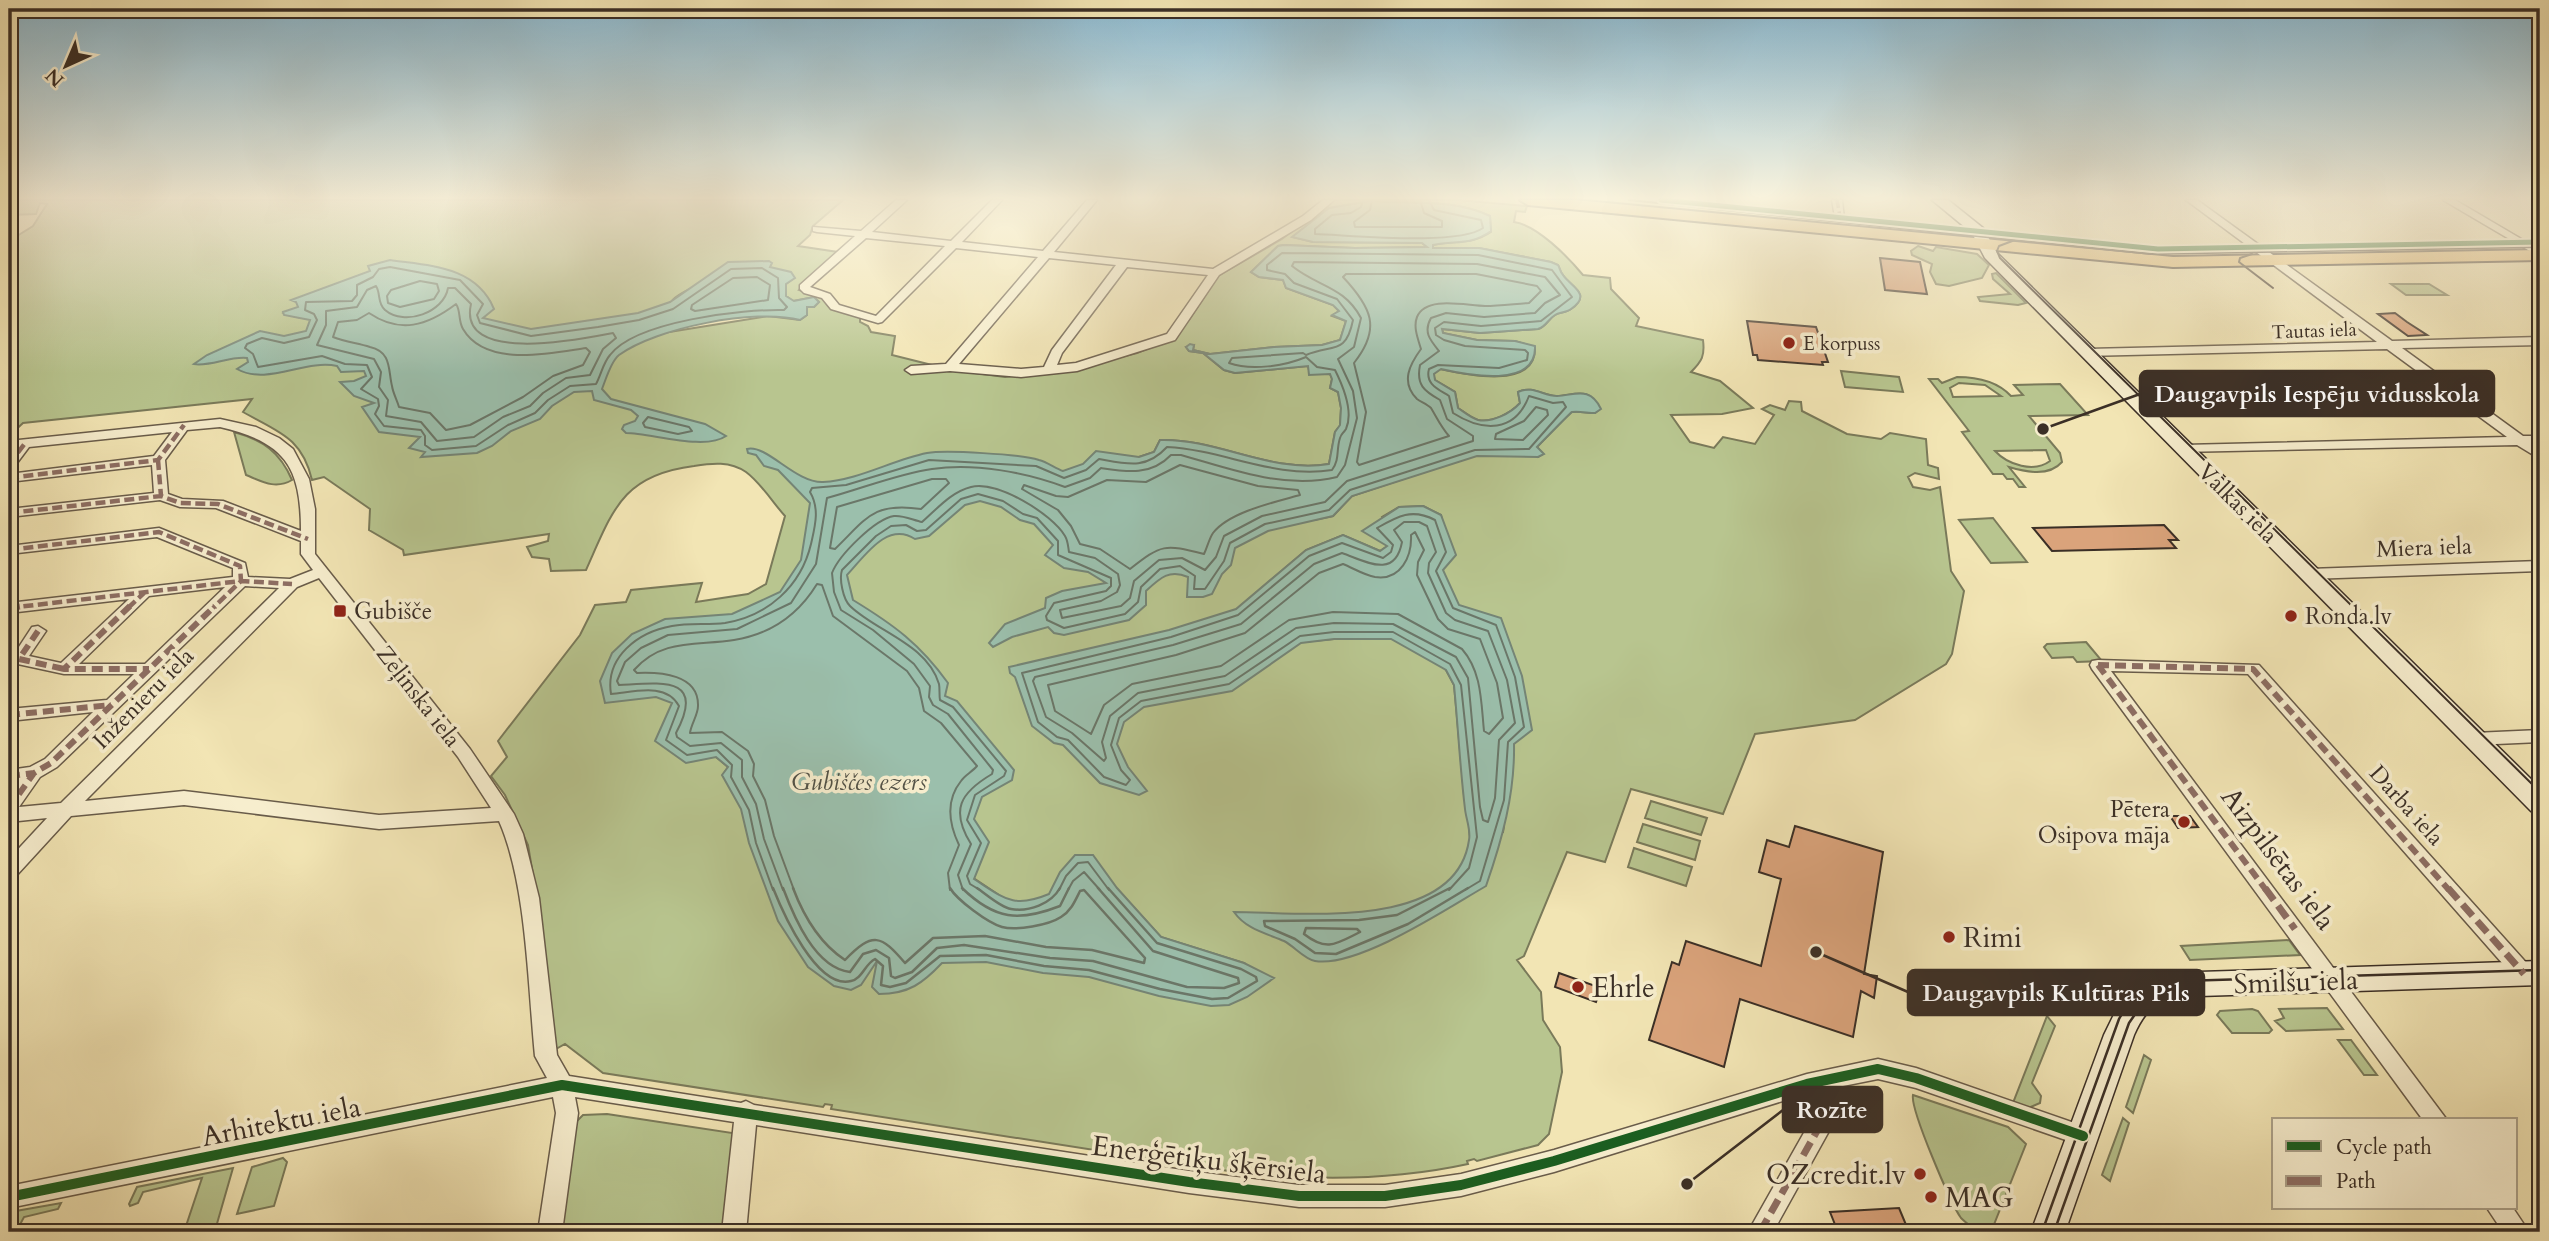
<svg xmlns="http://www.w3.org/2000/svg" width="2549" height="1241" font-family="Cardo,serif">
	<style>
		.green { fill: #b8c58f; stroke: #7a7a5a; stroke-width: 2; fill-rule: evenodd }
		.water { fill: #9bbfac; stroke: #758576; stroke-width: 2 }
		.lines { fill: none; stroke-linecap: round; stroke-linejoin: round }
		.shore-far1 { stroke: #6b7769; stroke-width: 2 }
		.shore { stroke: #6b7769; stroke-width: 2.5 }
		.building { fill: #daa37b; stroke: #3b2f26; stroke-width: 2 }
		.street-casing { stroke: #695c4a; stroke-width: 3 }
		.secondary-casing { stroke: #3b2f26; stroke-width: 3 }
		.primary-casing { stroke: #3b2f26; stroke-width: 4 }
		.street { fill: #f7eece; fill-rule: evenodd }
		.secondary { fill: #f7eece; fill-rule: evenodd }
		.primary { fill: #e9c27a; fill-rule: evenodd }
		.tram-far1 { stroke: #3b2f26; stroke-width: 2 }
		.tram { stroke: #3b2f26; stroke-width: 2.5 }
		.quiet-far3 { stroke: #8d6e63; stroke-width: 3.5; stroke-dasharray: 8 3.5; stroke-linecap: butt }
		.quiet-far2 { stroke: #8d6e63; stroke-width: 4.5; stroke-dasharray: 10 4.5; stroke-linecap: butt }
		.quiet-far1 { stroke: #8d6e63; stroke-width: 6; stroke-dasharray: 11 6; stroke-linecap: butt }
		.quiet { stroke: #8d6e63; stroke-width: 7; stroke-dasharray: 15 7; stroke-linecap: butt }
		.cycleway-far1-casing { stroke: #f7eece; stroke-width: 9 }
		.cycleway-casing { stroke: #f7eece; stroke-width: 14 }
		.cycleway-far1 { stroke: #1b5e20; stroke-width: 5 }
		.cycleway { stroke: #1b5e20; stroke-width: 10 }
		.poi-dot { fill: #8f2418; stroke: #f7eece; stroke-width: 2.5 }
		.labels { text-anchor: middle; stroke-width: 7; stroke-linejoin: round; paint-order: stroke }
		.far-street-label { font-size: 19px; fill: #3b2f26; stroke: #f7eece }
		.far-poi-label { font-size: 19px; fill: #3b2f26; stroke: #f7eece; text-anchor: start }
		.street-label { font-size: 23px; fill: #3b2f26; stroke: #f7eece }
		.poi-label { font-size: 23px; fill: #3b2f26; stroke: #f7eece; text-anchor: start }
		.water-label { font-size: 24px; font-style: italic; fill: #535348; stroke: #f7eece }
		.near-street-label { font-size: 28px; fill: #3b2f26; stroke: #f7eece }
		.near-poi-label { font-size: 28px; fill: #3b2f26; stroke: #f7eece; text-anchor: start }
		.leader { fill: none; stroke: #3b2f26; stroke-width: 2.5 }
		.callout-dot { fill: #3b2f26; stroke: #f7eece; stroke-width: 2.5 }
		.callout { fill: #3b2f26; stroke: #3b2f26; stroke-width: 2.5 }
		.callout-label { font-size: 24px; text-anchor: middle; font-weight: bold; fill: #fff }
	</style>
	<rect width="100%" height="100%" fill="#f2e5b4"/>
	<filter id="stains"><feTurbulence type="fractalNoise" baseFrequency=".00286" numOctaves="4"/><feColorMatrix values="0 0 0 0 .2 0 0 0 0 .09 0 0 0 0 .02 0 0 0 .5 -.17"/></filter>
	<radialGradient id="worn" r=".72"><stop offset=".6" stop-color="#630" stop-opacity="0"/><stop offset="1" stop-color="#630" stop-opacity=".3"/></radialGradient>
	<!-- green -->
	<path class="green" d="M9,200H843L813,226L810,235L798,246L838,252L799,290L823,297L829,307L860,317V322L868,326L871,332L895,336L892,355L952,370L1005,377L1081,367L1137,353L1172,339L1189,320L1218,276L1282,239L1333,200H1458L1527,206L1525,212L1516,211L1514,222C1537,225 1568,257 1583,275L1610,278L1611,289L1639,318L1636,326L1703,340C1705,356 1702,361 1691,372L1720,381L1753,408L1722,414L1671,415L1690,442L1714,448L1723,437L1755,444L1774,415L1762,409L1770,405L1785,410L1789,401L1801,402L1802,411L1847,434L1881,439L1890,433L1926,439L1928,465L1938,468L1939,479L1915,473L1908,477L1913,487L1930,490L1940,487L1951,571L1964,591L1952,654L1946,664L1855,720L1755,734L1723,814L1631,789L1605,862L1567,852L1524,956L1517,960L1541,992L1543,1020L1560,1047L1562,1072L1549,1134L1538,1145L1477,1161L1474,1159L1467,1161L1468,1164C1390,1181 1314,1181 1235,1172L831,1109L832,1105L825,1104L823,1107L603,1073L565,1044L556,1049L541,922L528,845L505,795L491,776L507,757L498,741L580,635L595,605L626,602L631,590L702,583L696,602L748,594L766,584L785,516C773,503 761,483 746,472C730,461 712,463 694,466C622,475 613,510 586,570L551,571L549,559L532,557L527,547L548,541L549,534L404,555L403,550L369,530L370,509L324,477L312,480C302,437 278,432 243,412L252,399L23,423L9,436V241L33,226L47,204L40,203L36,214L9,215ZM1371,201C1411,205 1452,198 1490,216L1491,232C1472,245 1454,240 1432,245L1433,248H1479L1551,262L1558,265C1560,268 1560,272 1563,275C1570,286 1593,294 1571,309C1566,313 1559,312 1555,315C1547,320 1547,326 1538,329L1480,333L1442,329L1443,333L1477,340L1515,341L1535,347C1537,390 1467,375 1440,369L1433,374L1435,380L1455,392L1458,408C1464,412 1471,418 1478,420C1492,423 1511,413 1520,403L1518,392C1532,385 1543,396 1556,396C1575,395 1590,386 1600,409L1595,413C1588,413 1579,411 1572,412C1569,413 1542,442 1537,447L1543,454L1538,457L1527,445L1514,444L1490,450L1352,496L1333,516L1314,520L1289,515L1260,516L1223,542L1220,531L1195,524L1185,528L1141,525L1142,508L1122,494L1123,480L1141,465L1139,457L1154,452L1160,440C1217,438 1272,474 1329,464L1335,432L1340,426L1341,408L1338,392L1330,388L1332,379L1330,374H1310L1308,366L1235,373L1224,370L1203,353L1189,351L1186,347L1194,345L1193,350L1210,354L1274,347L1322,345L1340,340L1346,321L1332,316L1339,311L1333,305L1286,288L1283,280L1259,277L1251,272L1278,246L1284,245L1355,248L1427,247L1422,243L1313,242L1293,237L1329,208ZM775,269L791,273L794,278L786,284V296L793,301L814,297L819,302L814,307H807V315L800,320L768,316L663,333C665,324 666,309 672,301C678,291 731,271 742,270C753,269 763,273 775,269ZM463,282L474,284L490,301L493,309L485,315L443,292ZM323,300L338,301L341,306C326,322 301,320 284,313ZM498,407L497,415H505L508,423L516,422L517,426L500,438L490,440L487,411ZM1423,506L1441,515L1444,528L1438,535L1442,558L1426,575L1412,583L1416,586L1433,583L1435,590L1425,595L1441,614L1493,650L1520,715L1507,732L1514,744V755L1499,773L1505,786L1499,792L1493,821L1504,826L1503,832L1470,837L1469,830L1488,818V806L1464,795L1454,685L1446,670L1378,602L1382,588L1364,581L1356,585L1363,614L1376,624L1378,629L1370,639H1334L1260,646L1258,627L1237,609L1306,550L1343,535L1380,551L1388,546L1406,548L1421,547L1425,540L1422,536L1427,526L1423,522L1394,534L1385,527L1382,517L1399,507ZM711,726L727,736L742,739L744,749L758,753H777L756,784L763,788L757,798L747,799L734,781L723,775L728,767L716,757L698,756L680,740L694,728ZM975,879L1011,903L1033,901L1039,909L1033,918L1012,920L1028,929H1070C1085,914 1081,896 1096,883L1117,889L1161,937L1244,963C1225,989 1188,959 1168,956C1148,954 1127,959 1108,962L1088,943L1026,936L985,942L945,920L955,897L988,907Z
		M1918,246L1933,251L1936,247L1977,254L1989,265L1982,278L1949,286L1936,284L1930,272L1932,264L1912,255L1911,251Z
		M1996,273L2026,303L2018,305L1980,301L1978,297L2010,294L1993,279L1992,274Z
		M2391,284H2429L2447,295H2406Z
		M1841,371L1899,377L1903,392L1845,387Z
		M1957,377C1977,377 1997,381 2011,396L2023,395L2014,385L2060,384L2088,415L2029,416L2060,453L2062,462C2049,477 2026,472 2009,467L2025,487H2019L2013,479H2007L2003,474H1993L1962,432L1969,431L1929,379H1938L1942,383ZM1959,383L1985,385L2001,396L1953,397L1950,388ZM2046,450L2050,461C2034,473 2008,465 1995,451Z
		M234,432C263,440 280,452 292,480C275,490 261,481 246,475Z
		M1993,518L2027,562L1991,563L1959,520Z
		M2086,642L2102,661L2077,662L2073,657L2052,658L2044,647L2047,644Z
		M1651,801L1707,818L1701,835L1645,818Z
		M1643,824L1700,841L1695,860L1637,842Z
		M1634,848L1692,867L1686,886L1628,867Z
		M2289,940L2300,955L2190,960L2181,946Z
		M2327,1008L2343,1029L2286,1031L2275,1021L2284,1018L2279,1009Z
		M2252,1009L2258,1011L2272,1030L2269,1033H2232L2217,1015L2220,1011Z
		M2047,1016L2055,1026L2032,1083L2041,1096L2040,1103L2028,1108L2013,1103Z
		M2338,1040H2351L2377,1075H2364Z
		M2144,1055L2151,1060L2133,1113L2126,1107Z
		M1913,1095L2008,1127L2026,1144L1991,1232H1978C1973,1228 1966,1223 1961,1218C1951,1204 1910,1109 1913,1095Z
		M607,1114L739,1134L729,1232H561L576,1122L583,1115Z
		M2123,1118L2129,1123L2110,1181L2102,1175Z
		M283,1158L287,1162L274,1206L237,1214L252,1167Z
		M233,1168L216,1227L184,1232L202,1178L143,1192L138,1203L130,1206L129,1204L137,1187Z
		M61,1203L58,1209L24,1217L16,1232H9V1220L16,1211Z"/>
	<!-- water -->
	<path class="water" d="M1371,201C1411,205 1452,198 1490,216L1491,231C1470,246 1456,240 1433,245V248H1479L1551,262L1558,265C1560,268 1560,272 1563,275C1570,286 1593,294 1571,309C1566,313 1559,312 1555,315C1547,320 1547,326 1538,329L1480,333L1442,329L1443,333L1477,340L1515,341L1535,346C1537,389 1467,375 1441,369L1434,374L1435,380L1455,392L1458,408C1464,412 1471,418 1478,420C1492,423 1511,413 1520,403L1518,392C1533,385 1543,396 1557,396C1576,395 1590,386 1601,409L1595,413C1588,413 1579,411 1572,412C1570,413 1542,442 1537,447L1544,454L1538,457L1477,456L1352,496L1333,516L1268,531L1235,548L1231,565L1222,574L1212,594L1203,597H1187L1188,577C1169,569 1160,578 1146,591V605L1129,620L1064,635L1054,633L1048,627L1012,637L993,647L989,643L1005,624L1045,608L1046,598L1062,591L1106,583L1088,572L1064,568L1045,555L1053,545L1034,524L1020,520L1001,507L980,501L965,505L929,536L915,539C887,521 865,556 847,575L853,600C894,625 920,644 948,683L945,696L957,701L1014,770L1012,780L982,797L974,819L989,842L974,879C1004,898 1013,909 1049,894L1060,872L1075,855H1093L1117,888L1161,937L1244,963L1274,978L1247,997L1229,1005L1211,1006L1159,996L1089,977L1043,973L986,962L942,963C923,983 909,994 879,994L872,987L877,961L861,985L851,990L834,986L808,967L778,921L749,843L741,809L722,775L728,767L716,757L686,763L655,741L672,703L656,697L605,703L600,681L612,653L632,634L665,619L732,614L780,592L801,560L810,503L778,470L764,466L756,455L748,453L747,449C767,444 795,483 823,482C859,480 892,460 927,453C946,450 1020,454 1039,460C1047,462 1055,468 1063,471L1083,464L1096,451L1139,457L1154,452L1160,440C1217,438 1271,474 1329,464L1335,432L1340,425L1341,408L1338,392L1330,388L1332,379L1330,374L1309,375L1308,366L1235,373L1224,370L1203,353L1189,351L1186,347L1190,344L1194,345L1193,350L1210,354L1274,347L1322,345L1340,340L1346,321L1332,315L1339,311L1333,305L1286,288L1283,280L1259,277L1251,272L1278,246L1284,245L1355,248L1427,247L1422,243L1313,242L1292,237L1329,208Z
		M390,260C430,266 476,266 494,309L483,318L531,329L638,313L670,302L728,262L769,261L772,263L770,267L791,272L795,278L786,284V296L794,301L814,297L819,302L814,307H807V315L800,320C755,308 656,328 619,355C611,361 606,379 602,389L611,399L705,424L726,436C705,451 651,433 626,433L622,429L624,425L635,421L638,416L631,410L594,400L592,391L574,392L552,406L540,419L511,431L492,446L477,453L421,457L425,452L409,448L420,437L379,432L362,407L374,403L354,396L340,382L354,381L366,376L364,371L341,372L337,366C305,359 267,386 237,369L248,362L247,358C230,356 209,367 194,364L207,355L260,331L284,336L306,331L310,320L284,315L283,312L298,307L296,302L291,300L370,271L368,266Z
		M1423,506L1441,515L1456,555L1443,570L1459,605L1501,618L1522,676L1532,730L1514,744C1515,794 1502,840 1486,886C1448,908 1358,968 1315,961C1304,959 1294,946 1284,941C1265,933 1246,929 1234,912C1300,912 1456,932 1469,840C1471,830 1466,819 1465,809C1460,768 1458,726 1454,685L1446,670L1391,639H1334L1301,643L1232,691L1144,707L1124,722L1117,744L1128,767L1147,791L1139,795L1100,783L1063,745L1054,743L1032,726L1015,677L1010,673L1009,667L1169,630L1236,609L1306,550L1343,535L1380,551L1387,546L1362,531L1399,507Z"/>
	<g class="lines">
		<!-- shore-far1 -->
		<path class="shore-far1" d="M1363,200L1361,207L1351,213L1332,215L1315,229V234C1350,235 1458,246 1483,228L1481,220L1434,210L1429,200
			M1372,200L1370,210L1354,222L1355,227H1442V221L1424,213L1420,200
			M390,267L460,280L483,304L477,315L480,323L531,336L598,327L639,320L673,309L731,269L762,268L778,278L779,298L787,307L784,310C743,309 636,321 610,355C603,363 601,375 596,384L570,386L548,400L535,413L508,425L476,446L432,450L425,445V436L421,430L384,426L375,414L379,406L378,399L361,389L372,377L367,365L345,364L322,356L258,367L253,354L245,348L247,344L262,338L284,343L309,337L317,320L314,314L305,310L306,302L352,301L357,295V285L373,277L379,269Z
			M1346,274H1476L1537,286L1541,291L1529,303C1514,304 1499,306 1485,306C1467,306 1426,295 1417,317C1413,327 1418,339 1421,349C1410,364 1400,382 1417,399C1421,402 1427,404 1431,408C1437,418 1441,427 1449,436L1359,465L1357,462L1366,412L1354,363C1382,328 1371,307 1343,277Z
			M757,277L770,285L768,300L695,311L691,309L692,305L733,278Z
			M420,281L437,284L439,291L434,299L400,307L388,303L387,296L391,290Z
			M376,286C381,294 377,303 385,310C405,327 444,312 448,288H455L471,304C457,365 582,339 613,333L616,338L603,349L590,375L566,378L543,393L530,406L503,417L474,437L437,441L421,422L386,416L388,400L379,387L381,372L374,359L317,345L326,325V311L357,307L367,290Z
			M456,304C461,311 458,321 463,329C486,368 551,353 586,348L590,352L583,365L553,376L523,397L470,425L446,430L430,413L399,407C397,400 393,393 392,386C388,370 392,352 370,347C357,343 346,342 333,337L338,322L357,320L369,313C400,334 427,326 456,304Z
			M1536,407L1547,410L1548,415L1523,440L1495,439L1496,434L1524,421Z
			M648,417L689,427L692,431L678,434L645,427L643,423Z
			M1180,465L1258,486L1298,490L1300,495C1275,502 1229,512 1213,533C1209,539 1207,548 1204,554C1164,544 1162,544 1130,569L1100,549L1080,544L1071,526L1058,510L1022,489L1024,485L1056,496L1068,497L1107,480L1146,482Z
			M932,479H946L949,483L921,509C873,502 867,518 835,549L830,548L837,507Z
			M1404,522H1419L1427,526L1436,552L1429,563L1428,573L1446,613L1455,620L1488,631L1507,680L1515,723L1499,740L1495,798L1488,822L1483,820L1480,807L1468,678L1456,657L1393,624L1334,623L1296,628L1225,676L1138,693L1110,716L1102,742L1106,758L1104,761L1072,733L1046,717L1033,681L1035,677L1173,645L1241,624L1314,564L1342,553C1365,561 1395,580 1402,542L1394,530Z
			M1415,532L1424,550L1418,562L1417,575L1438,619L1448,629L1480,639L1497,683L1503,718L1489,734L1484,731C1481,702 1482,672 1462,649L1398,614L1333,612L1289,620L1221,666L1132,684L1104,705L1091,734L1055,711L1048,685L1176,655L1245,633L1319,573L1343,564C1353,568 1364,575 1375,577C1401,581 1412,556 1411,535Z
			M773,890L756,843L749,810L731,777L732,765L717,750L687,755L666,740L679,706C666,682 634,692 611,694C605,657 638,632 672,626C689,623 708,625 725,623C768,616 801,586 811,544C815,526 820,509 810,492L812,488L846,485L929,460L1036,466L1064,478L1086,470L1099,459C1127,464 1146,470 1167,447C1224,450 1275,479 1332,470C1340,459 1336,450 1340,438C1342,432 1343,434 1346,429C1354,411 1343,386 1335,370L1317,367L1306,357C1285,366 1251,371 1229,363L1232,358L1303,353L1306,355C1333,344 1346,355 1353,320L1337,299L1294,283L1285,274L1267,270V265L1282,253L1478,255L1552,270L1572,297L1541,321L1481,326L1444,322L1435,328L1436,335L1444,340L1465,346L1525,350L1528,353L1527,360L1499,368L1438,365L1429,369C1425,384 1438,389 1449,396L1453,413C1483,432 1515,433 1529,396L1553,403L1563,402L1566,407L1529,449L1475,450L1350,490L1329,510L1265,524L1230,543L1224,561L1205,589H1194L1195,576L1180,566L1160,569L1141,587L1138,602L1125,614L1064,628L1047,620L1046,616L1054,603L1106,591L1111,586V578L1058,555V541L1037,518L1023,514L1003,501L978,494L961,499L926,530L917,531L906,525L891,526L876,536L842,570C839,579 843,599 850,606C877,632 927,644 939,684C940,689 939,695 940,700L953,707L1006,771L1004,776L975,795L967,820L981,843L967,876L970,884L980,890
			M783,890L764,839L756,804L742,777V760L721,743L690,746L677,737L676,733C707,675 660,683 619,685L617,681L625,662L641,648L668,635L737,629L791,603L816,564L827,498C861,489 897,474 932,469C975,463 1025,472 1065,487L1090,478L1101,468C1127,472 1151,476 1171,455H1181C1231,469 1285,490 1337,477L1345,465L1357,418L1353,391L1338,359L1354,347L1361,318C1344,286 1318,287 1292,266L1294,262L1477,264L1545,277L1560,295L1545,303L1535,313L1484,317L1446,313L1431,318C1423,332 1430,340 1439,351L1420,365C1416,385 1424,391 1440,400L1447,419L1473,436V441L1347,481L1325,502L1262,516L1224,536L1216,557L1205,570L1182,558L1159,560L1134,581L1130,598L1121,606L1062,618L1060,610L1101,601L1117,592L1120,585L1118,574L1095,558L1069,552C1068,546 1068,541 1065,536C1052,514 997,480 971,487C951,492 937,509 922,522C913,520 903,515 894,516C875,519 839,555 832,573L834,592L841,610L873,630L914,664L930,686L929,697L933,705L948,714L993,770L992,774C960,793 950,810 971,844L958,875L963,890
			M794,890L774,836L765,800L753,776L754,764L748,751L722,732L690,733C691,724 698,715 698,706C699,674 660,672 637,673L634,670C662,638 697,646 734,640C772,634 798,615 817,584L822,585L833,616L907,671L919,688L924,711L941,723L977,766C972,772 965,775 961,781C945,801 949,824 959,845L948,873L950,890
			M1059,890L1066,876L1078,863L1088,862L1109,890
			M1068,890L1073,881L1084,872L1100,890
			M1449,890L1469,868L1477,837L1461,685L1450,664L1393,632H1334L1300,636L1229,684L1141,701L1119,718L1111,745L1121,770L1130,780L1126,785L1104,777L1068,740L1057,737L1038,722L1022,673L1171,637L1238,615L1309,556L1342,543L1383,558L1391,552L1393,545L1377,528C1398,516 1412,508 1435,520L1446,552L1436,571L1453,608L1496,625L1515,677L1524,727L1508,742L1504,800L1480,881L1465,890"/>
		<!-- shore -->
		<path class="shore" d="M773,888C783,913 817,990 851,981C862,979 865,964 875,959L883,966L881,985L890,987L906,983L940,956L986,955L1044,966L1089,970L1160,989L1212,999L1228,998L1257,981L1256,977L1241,969L1157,943L1108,888
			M783,888C794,917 815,968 850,972L863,954L876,950L889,958L891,976L895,978L912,972L937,948L964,945L1050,958L1093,961L1187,987L1224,988L1239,983L1238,978L1153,951L1098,888
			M793,888C804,917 819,943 845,960C873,931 881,935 905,963L933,938L985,936L1046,947L1092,950L1144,963L1145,958L1084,890L1080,891C1075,901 1071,911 1061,917C1049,925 1016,931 1002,927C988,923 957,900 950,888
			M962,888C995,920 1019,922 1060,906L1069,888
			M977,888C986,894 1000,907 1011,909C1029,912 1051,904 1060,888
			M1450,888L1397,915L1359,920L1264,921L1265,926L1295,939L1315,953L1336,954L1408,924L1468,888
			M1306,928L1357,929L1360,932C1336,944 1327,952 1304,934Z"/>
	</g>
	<!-- building -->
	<path class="building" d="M1880,258L1920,262L1927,294L1885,290Z
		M2395,313L2407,322L2427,335L2408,336L2378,314Z
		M1747,321L1816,327L1828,362H1822L1823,365L1758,360L1757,355H1753Z
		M2164,525L2178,540H2169L2176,548L2052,551L2033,528Z
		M2170,816H2190L2198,827L2178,828Z
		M1795,826L1883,852L1864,974L1877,976L1874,998L1861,991L1853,1037L1740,999L1724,1067L1649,1040L1672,962L1679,965L1686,941L1761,966L1781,879L1759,872L1767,840L1789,847Z
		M1559,973L1601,988L1596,1002L1555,987Z
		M1899,1208L1909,1232H1838L1830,1212Z"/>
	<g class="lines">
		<!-- street casing -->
		<g class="street-casing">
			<path id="street" d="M896,200H907L872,232L951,241L992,200H1002L962,242L1043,251L1087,200H1097L1054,252L1213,269L1303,216L1323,200H1334L1311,220L1219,275L1175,340L1077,371L1021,377L950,371L911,374L905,370L911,366L946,364L1038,257L956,248L882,322L878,323L831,309L822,298L804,293L800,289V285L855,236L817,232L813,231V227L861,231ZM866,238L945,246L876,316L839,305L830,294L810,287ZM1049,258L1116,265L1052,350L1044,367L1021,369L959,364ZM1127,267L1208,275L1167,334L1076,363L1057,365L1062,353Z
				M1686,200H1696L1690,205L1686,204Z
				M1832,200H1842L1844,219L1835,217Z
				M2186,200H2197L2392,341L2540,337V345L2402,348L2523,436H2540V444H2534L2540,449V459L2517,445L2179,452V446L2184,445L2507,437L2387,349L2084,356V350L2088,349L2377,342Z
				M2443,200H2455L2540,250V257Z
				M220,419L256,427L279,438L293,449L309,479L315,509V554L470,749L514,814L523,834L539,898L557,1055L569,1076L741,1103L746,1101L754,1105L1189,1171L1299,1185H1385L1461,1174L1554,1150L1807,1074L1878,1059L1916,1068L2083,1126L2091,1129L2094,1136L2091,1143L2083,1146L1916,1088L1878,1079L1823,1090L1837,1115L1834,1122L1773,1232H1748L1814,1115L1802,1095L1554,1172L1461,1196L1385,1207H1299L1189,1193L756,1125L746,1232H722L734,1122L575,1097L578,1113L562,1232H538L556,1113L553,1097L9,1208V1186L547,1078L535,1056C528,987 527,884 499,821L379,829L184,805L71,816L16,876L9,878V859L47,818L9,822V795L18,781L9,782V770L30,767L45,759L93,712L9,721V709L107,700L134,674H64L13,663L11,659L32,627L38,626L46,631L29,656L61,663L129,599L9,613V603L233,577V568L157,537L9,554V546L159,528L245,563L248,577L290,579L313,570L301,554V541L216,508L180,507L160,500L9,517V509L154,493L152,465L9,482V474L154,456L172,432L29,447L14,467L9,468V455L14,448L9,449V441ZM220,427C284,442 301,465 301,531L223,501L182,499L168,494L165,460L187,430ZM319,578L458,757L491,808L379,815L184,791L85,801L297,587ZM245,586L279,588L61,803L19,807L40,777L57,767ZM225,587L145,664H79L149,596Z
				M2540,561V571L2309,579L2301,574L2309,569Z
				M2098,660L2259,665L2531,968L2534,974L2531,980L2524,982L2517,980L2248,674L2111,671L2447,1120H2423L2092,669L2090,665L2092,661Z
				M2540,730V742L2474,745L2468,743L2465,739L2468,735L2474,733Z
				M2487,1208H2513L2529,1232H2503Z"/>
		</g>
		<!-- secondary casing -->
		<g class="secondary-casing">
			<path id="secondary" d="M1932,200H1948L1983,228L1997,253L2540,788V814L2531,811L1985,258L1972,233Z
				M2540,961V985L2199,996C2163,999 2150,999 2134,1035L2065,1232H2031L2104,1035L2122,998L2129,990L2146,980L2168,974L2199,972Z"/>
		</g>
		<!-- primary casing -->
		<g class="primary-casing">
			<path id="primary" d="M1520,200H1575L2173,257L2540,250V260L2173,267L1528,205Z"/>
		</g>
		<!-- street -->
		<use href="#street" class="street"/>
		<!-- secondary -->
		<use href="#secondary" class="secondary"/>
		<!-- primary -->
		<use href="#primary" class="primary"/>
		<!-- tram-far1 -->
		<path class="tram-far1" d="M1629,200L2151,254L2540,247
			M2015,240L1999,246L1997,251L2000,258L2540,792
			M2252,254L2240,258L2239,262L2273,288"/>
		<!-- tram -->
		<path class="tram" d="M2042,1232L2119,1019C2134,991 2151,983 2182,981L2540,970
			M2054,1232L2129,1023L2145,1000L2169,990"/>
		<!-- quiet-far3 -->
		<path class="quiet-far3" d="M1837,200L1840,217"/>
		<!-- quiet-far2 -->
		<path class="quiet-far2" d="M158,460L161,496
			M9,464L26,442
			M9,478L158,460L184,425
			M9,513L161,496L180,503L218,504L308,539
			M9,550L159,532L240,566L241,581L213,608
			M9,608L241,581L292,584
			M128,608L145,592"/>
		<!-- quiet-far1 -->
		<path class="quiet-far1" d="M130,606L64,669H149
			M9,608L23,606
			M38,631L19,659L64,669
			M2098,665L2253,669L2449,890
			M2098,665L2266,890
			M9,715L111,705
			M9,776L34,773
			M9,808L34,773L51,763L215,606"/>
		<!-- quiet -->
		<path class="quiet" d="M2265,888L2295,929
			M2448,888L2524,974
			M1760,1232L1826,1115L1807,1084"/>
		<!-- cycleway-far1 casing -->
		<g class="cycleway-far1-casing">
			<path id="cycleway-far1" d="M1661,200L2158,249L2540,242"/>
		</g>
		<!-- cycleway casing -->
		<g class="cycleway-casing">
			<path id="cycleway" d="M9,1197L562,1085L1189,1182L1299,1196H1385L1461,1185L1554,1161L1807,1084L1878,1069L1916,1078L2083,1136"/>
		</g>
		<!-- cycleway-far1 -->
		<use href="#cycleway-far1" class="cycleway-far1"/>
		<!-- cycleway -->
		<use href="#cycleway" class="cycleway"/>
	</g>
	<!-- sky -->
	<linearGradient id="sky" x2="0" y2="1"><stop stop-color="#89b8d0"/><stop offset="0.53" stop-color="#f9f3dd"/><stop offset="1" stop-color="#f9f3dd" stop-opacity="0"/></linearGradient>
	<rect width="2549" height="374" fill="url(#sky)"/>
	<!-- markers -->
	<g class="poi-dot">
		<circle cx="1789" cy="343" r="7"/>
		<rect x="333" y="604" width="14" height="14" rx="3.5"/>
		<circle cx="2291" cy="616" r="7"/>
		<circle cx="2184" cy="822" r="7"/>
		<circle cx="1949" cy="937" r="7"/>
		<circle cx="1578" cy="987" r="7"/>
		<circle cx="1920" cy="1174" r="7"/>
		<circle cx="1931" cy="1197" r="7"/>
	</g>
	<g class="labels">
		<!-- far-street labels -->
		<g class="far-street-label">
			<text transform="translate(2314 330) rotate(-2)" y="7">Tautas iela</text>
		</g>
		<!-- far-poi labels -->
		<g class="far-poi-label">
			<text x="1803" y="350">E korpuss</text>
		</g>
		<!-- street labels -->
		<g class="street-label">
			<text transform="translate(2238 503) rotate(45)" y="8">Valkas iela</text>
			<text transform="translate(2424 547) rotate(-2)" y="8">Miera iela</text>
			<text transform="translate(419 696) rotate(52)" y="8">Zeļinska iela</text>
			<text transform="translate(143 698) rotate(-45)" y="8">Inženieru iela</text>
			<text transform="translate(2407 805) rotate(48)" y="8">Darba iela</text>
		</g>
		<!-- poi labels -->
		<g class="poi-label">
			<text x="354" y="619">Gubišče</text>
			<text x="2305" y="624">Ronda.lv</text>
			<text x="2170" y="817" text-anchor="end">Pētera<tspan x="2170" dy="26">Osipova māja</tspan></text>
		</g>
		<!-- water labels -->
		<g class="water-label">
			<text x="859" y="790">Gubiščes ezers</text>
		</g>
		<!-- near-street labels -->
		<g class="near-street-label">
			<text transform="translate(2279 858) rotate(53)" y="10">Aizpilsētas iela</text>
			<text transform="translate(2296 981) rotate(-2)" y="10">Smilšu iela</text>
			<text transform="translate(281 1121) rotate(-11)" y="10">Arhitektu iela</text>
			<text transform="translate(1209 1159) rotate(7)" y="10">Enerģētiķu šķērsiela</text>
		</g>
		<!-- near-poi labels -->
		<g class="near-poi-label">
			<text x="1963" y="947">Rimi</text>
			<text x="1592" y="997">Ehrle</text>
			<text x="1906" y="1184" text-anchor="end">OZcredit.lv</text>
			<text x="1945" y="1207">MAG</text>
		</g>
	</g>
	<!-- callouts -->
	<path class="leader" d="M2043 429L2140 394M1816 952L1908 992M1687 1184L1783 1110"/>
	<g class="callout-dot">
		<circle cx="2043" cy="429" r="7"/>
		<circle cx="1816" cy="952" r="7"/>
		<circle cx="1687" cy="1184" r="7"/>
	</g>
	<g class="callout">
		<rect x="2140" y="371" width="354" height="45" rx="7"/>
		<rect x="1908" y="970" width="296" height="45" rx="7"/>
		<rect x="1783" y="1087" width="99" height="45" rx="7"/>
	</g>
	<g class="callout-label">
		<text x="2317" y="402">Daugavpils Iespēju vidusskola</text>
		<text x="2056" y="1001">Daugavpils Kultūras Pils</text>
		<text x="1832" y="1118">Rozīte</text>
	</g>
	<!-- margin -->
	<rect width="2549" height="1241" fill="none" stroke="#f2e5b4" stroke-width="35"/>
	<rect x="10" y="10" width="2528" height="1220" fill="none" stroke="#3b2f26" stroke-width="3.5"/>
	<rect x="18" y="18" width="2514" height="1206" fill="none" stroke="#3b2f26" stroke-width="2"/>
	<!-- legend -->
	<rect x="2272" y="1118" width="245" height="91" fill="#f7eece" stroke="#aca28b" stroke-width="2"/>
	<rect x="2286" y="1141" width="35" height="10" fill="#1b5e20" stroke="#aca28b" stroke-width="2"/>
	<text x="2336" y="1154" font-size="21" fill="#3b2f26">Cycle path</text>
	<rect x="2286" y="1176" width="35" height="10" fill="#8d6e63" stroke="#aca28b" stroke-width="2"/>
	<text x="2336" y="1188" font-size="21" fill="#3b2f26">Path</text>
	<!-- north arrow -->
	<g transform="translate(66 66) rotate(224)" stroke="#f7eece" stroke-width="5" paint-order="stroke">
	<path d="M0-5L12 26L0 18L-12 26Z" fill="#3b2f26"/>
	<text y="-10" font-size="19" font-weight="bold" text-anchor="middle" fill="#3b2f26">N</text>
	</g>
	<rect width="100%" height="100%" filter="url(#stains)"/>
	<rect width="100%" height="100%" fill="url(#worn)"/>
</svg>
